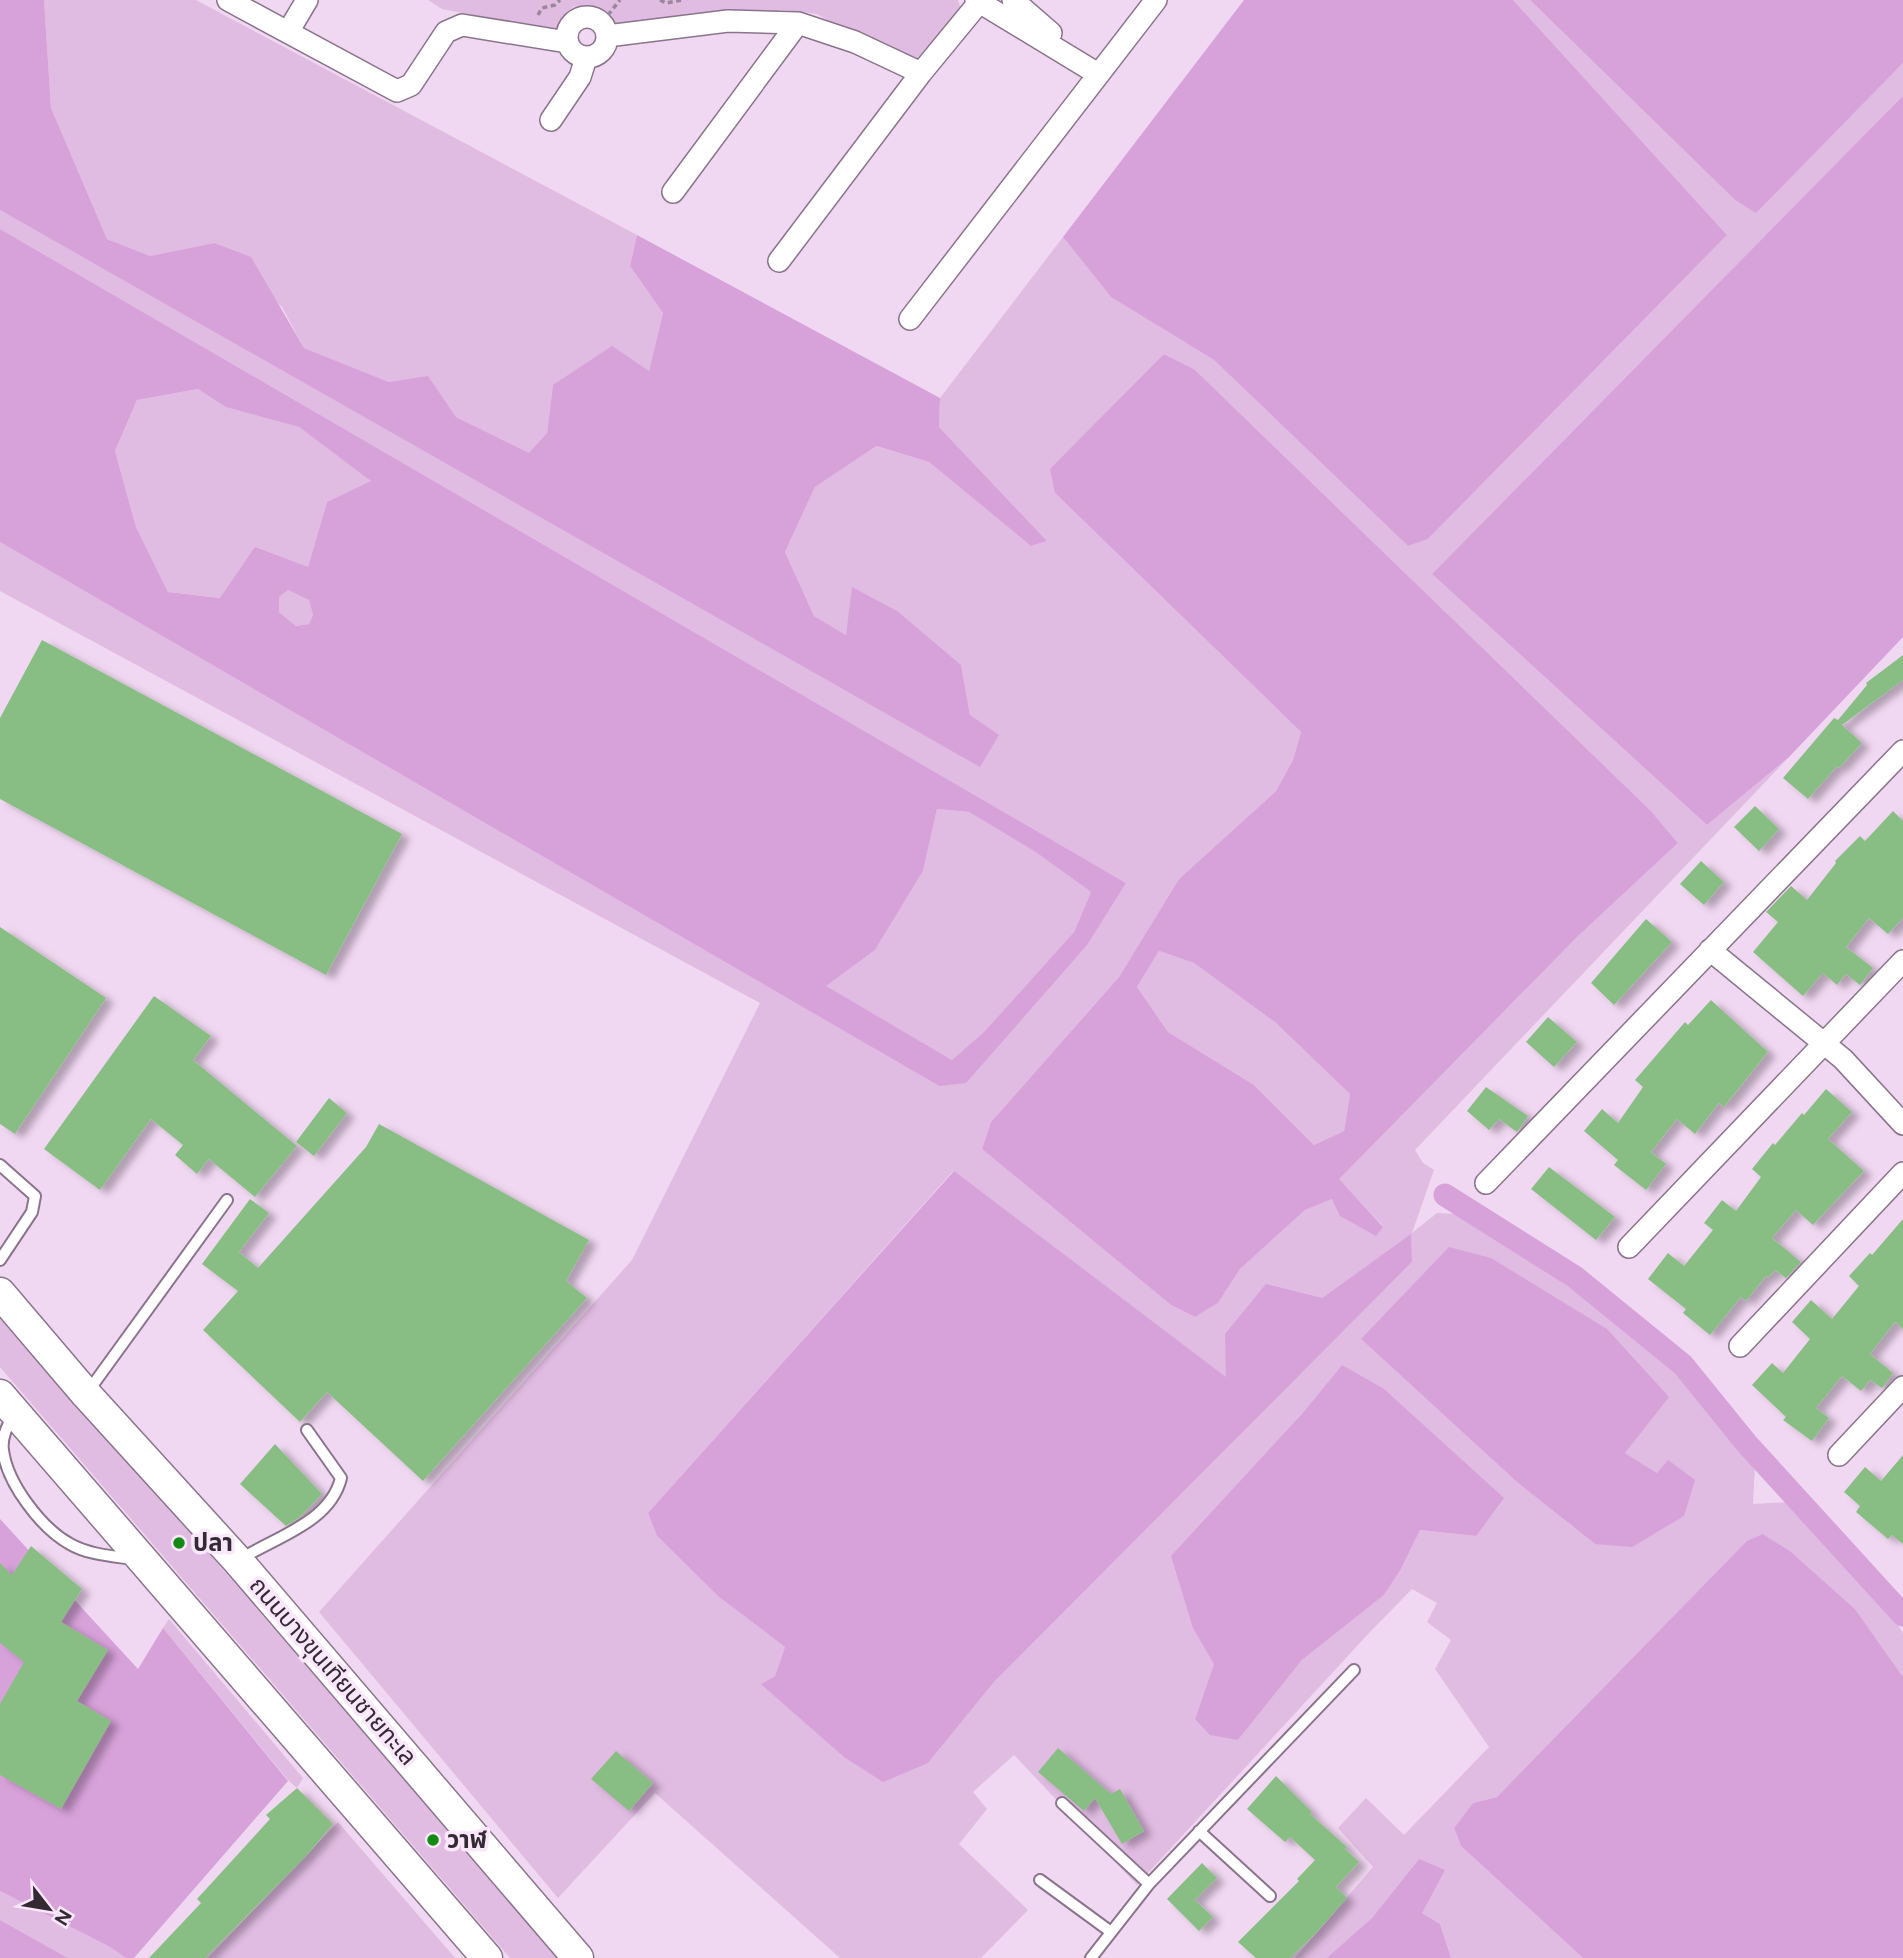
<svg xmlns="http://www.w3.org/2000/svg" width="1903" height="1958" font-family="Figtree,'Noto Sans Thai',sans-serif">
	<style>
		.green { fill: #e0bbe2; fill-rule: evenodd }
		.water { fill: #d7a1da; fill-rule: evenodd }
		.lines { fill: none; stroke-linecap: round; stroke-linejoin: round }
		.canal { stroke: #d7a1da; stroke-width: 23 }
		.building { fill: #88be84; filter: url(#shadow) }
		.lane-casing { stroke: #8a748b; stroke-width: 14 }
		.street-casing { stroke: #8a748b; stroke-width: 24 }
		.secondary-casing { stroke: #8a748b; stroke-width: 33 }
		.path { stroke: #99879a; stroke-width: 3.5; stroke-dasharray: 5 3.5; stroke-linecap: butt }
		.lane { stroke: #fff; stroke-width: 10 }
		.street { stroke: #fff; stroke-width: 21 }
		.secondary { stroke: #fff; stroke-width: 30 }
		.poi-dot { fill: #138b12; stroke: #fbe7fc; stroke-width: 2.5 }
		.labels { text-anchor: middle; stroke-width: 7; stroke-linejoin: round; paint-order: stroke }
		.poi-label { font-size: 24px; font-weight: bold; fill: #332a34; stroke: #fbe7fc; text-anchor: start }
		.street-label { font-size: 24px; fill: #332a34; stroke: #fbe7fc }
	</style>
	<defs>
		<filter id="shadow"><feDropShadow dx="8" dy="4.5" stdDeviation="3.5" flood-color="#0004"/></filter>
	</defs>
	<rect width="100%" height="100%" fill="#f1d8f2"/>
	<!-- green -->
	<path class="green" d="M44,0H196L637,235L630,266L663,313L649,371L553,385L547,433L529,454L456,417L428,377L389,382L304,348L282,307L214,243L150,256L107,239L51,108Z
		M428,0H958L961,9L924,63L838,26L817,14L785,10L618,26L607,14L574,6L563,16L555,31L442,9Z
		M1513,0H1530L1735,200L1756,212L1903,63V97L1432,574L1707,825L1789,757L1415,1150L1423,1163L1434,1170L1412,1233L1437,1213L1456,1214L1576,1286L1642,1339L1699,1393L1755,1465L1753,1504L1790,1502L1881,1601L1903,1633V1677L1855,1609L1790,1551L1763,1534L1497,1797L1473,1803L1454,1828L1461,1846L1583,1958H1451L1440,1924L1422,1913L1419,1859L1372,1918L1340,1948L1327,1958H1295L1373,1867L1338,1828L1366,1798L1404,1835L1489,1747L1435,1669L1451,1640L1427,1622L1437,1603L1412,1589L1369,1633L1137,1885L1014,1755L973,1792L987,1809L959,1844L1028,1910L981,1958H840L655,1793L558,1898L319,1612L632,1260L760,1003L0,591V542L939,1086L1126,883L0,229V210L92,262L970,715L961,665L853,588L846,635L814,616L785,552L815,487L875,446L929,462L1031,546L1047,541L939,427L940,398L1063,237L1111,297L1214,360L1408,546L1428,539L1727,235ZM1164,354L1194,369L1650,810L1678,843L1577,937L1338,1179L1383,1226L1332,1199L1305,1210L1240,1269L1218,1303L1195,1317L1171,1305L982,1149L991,1122L1119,977L1179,879L1276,791L1293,760L1301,732L1055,493ZM953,1171L1227,1378L1322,1298L1410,1235L1412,1262L994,1682L928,1763L761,1684L775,1676L785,1647L719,1597L657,1536L648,1513ZM1361,1339L1668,1396L1625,1453L1657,1473L1595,1544L1518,1483ZM1342,1365L1476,1536L1420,1530L1401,1569L1384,1595L1302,1660L1238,1740L1195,1719L1301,1415Z
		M198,389L227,407L299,427L372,481L327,502L308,567L221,598L168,592L136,527L115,451L137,400Z
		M288,590L309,600L313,615L309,624L296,626L279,612V597Z
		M937,809L969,812L1037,853L1091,892L1074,932L984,1032L952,1060L825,986L875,950L923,871Z
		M1159,951L1194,963L1276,1023L1350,1094L1344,1131L1314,1145L1254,1085L1168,1032L1137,987Z
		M0,1309L72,1395L559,1958H510L0,1367Z
		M169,1619L303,1778L297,1788L288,1780L163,1628Z
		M338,1822L455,1958H208Z
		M0,1891L110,1947L126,1958H68L0,1920Z"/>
	<!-- water -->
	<path class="water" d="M0,0H44L51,108L107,239L150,256L214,243L251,257L304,348L389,382L428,376L456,417L529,453L547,433L553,385L612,346L649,371L663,313L630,266L637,235L940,398L939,427L1047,541L1031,546L929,462L876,446L815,487L785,552L814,616L846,635L852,587L897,611L961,665L970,715L999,735L980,767L0,210Z
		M1244,0H1513L1727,235L1428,539L1408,546L1214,360L1111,297L1063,237Z
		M1530,0H1903V63L1756,213L1735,200Z
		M1903,96V637L1789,757L1707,825L1432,574Z
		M0,229L1126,883L1087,945L966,1083L939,1086L0,542ZM198,389L226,407L299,427L371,481L327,502L308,567L255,547L220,598L168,592L136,527L115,451L137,400ZM288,590L309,600L313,615L309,624L296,626L279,612V597ZM937,809L969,812L1037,853L1091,892L1074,932L984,1032L952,1060L826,986L875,950L923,871Z
		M1164,354L1194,369L1650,810L1678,843L1577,937L1339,1179L1383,1227L1376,1236L1340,1216L1332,1199L1305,1210L1240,1269L1218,1303L1195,1317L1171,1305L982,1149L991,1122L1119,977L1179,879L1276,791L1293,760L1301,732L1055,493L1050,469ZM1159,951L1194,963L1276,1023L1350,1094L1344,1131L1314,1145L1254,1085L1168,1032L1137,987Z
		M954,1171L1226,1377L1225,1334L1266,1284L1322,1298L1411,1234L1412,1262L994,1682L928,1763L883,1782L844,1757L761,1684L775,1676L785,1647L719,1597L657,1536L648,1513Z
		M1449,1247L1491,1258L1607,1329L1669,1397L1625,1453L1657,1473L1668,1460L1695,1480L1684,1516L1632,1547L1595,1544L1518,1483L1361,1339Z
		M1342,1365L1384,1389L1504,1498L1476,1536L1420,1530L1401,1569L1384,1595L1302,1660L1238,1740L1210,1735L1195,1719L1214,1664L1193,1628L1171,1556L1301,1415Z
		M0,1519L138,1669L163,1628L288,1781L134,1958H126L110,1947L0,1891Z
		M1763,1534L1790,1551L1855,1609L1903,1677V1958H1583L1461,1846L1454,1828L1473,1803L1497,1797L1747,1541Z
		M1419,1859L1445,1870L1422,1913L1440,1924L1451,1958H1327L1372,1918Z
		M0,1920L68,1958H0Z"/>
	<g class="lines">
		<!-- canal -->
		<path class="canal" d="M1445,1195L1575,1277L1683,1365L1747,1444L1903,1615"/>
	</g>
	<!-- building -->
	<path class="building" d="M42,640L402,834L326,975L0,799V718Z
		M1903,655V680L1842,725L1862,743L1839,768L1837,766L1808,799L1783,778L1834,718L1838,720L1867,685L1866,683Z
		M1755,806L1779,829L1759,851L1734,827Z
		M1893,811L1903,821V918L1888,934L1869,918L1846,947L1873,968L1860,985L1846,974L1837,985L1823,973L1803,996L1753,952L1778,922L1766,912L1791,886L1807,900L1836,863L1835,861L1860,836L1865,841Z
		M1701,861L1724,882L1704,905L1680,884Z
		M1646,919L1672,942L1614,1005L1591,983Z
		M0,927L106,998L15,1134L0,1124Z
		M154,996L211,1036L193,1060L297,1146L255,1197L209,1159L197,1174L175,1155L183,1145L151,1119L100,1190L44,1149Z
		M1711,1000L1768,1052L1724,1107L1719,1103L1695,1134L1677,1119L1651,1152L1666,1164L1646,1190L1614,1165L1618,1160L1584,1131L1602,1109L1618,1123L1643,1087L1635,1080L1685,1022L1688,1025Z
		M1548,1017L1577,1042L1554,1067L1526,1042Z
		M1486,1087L1528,1116L1517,1132L1499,1119L1489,1130L1467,1111Z
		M1826,1089L1852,1112L1828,1139L1864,1171L1813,1225L1796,1210L1772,1238L1801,1262L1786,1278L1775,1270L1768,1278L1766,1276L1746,1301L1741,1297L1710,1335L1683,1313L1686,1309L1648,1279L1668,1253L1684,1266L1713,1230L1704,1223L1722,1200L1736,1211L1761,1177L1752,1169L1773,1143L1775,1145L1802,1113L1804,1115Z
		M329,1098L347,1113L314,1156L296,1142Z
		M379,1124L589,1240L566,1281L587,1298L423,1481L327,1392L300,1422L203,1330L238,1291L202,1264L250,1199L269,1213L239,1252L258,1268L366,1147Z
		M1549,1167L1615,1217L1596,1240L1531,1189Z
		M1903,1219V1329L1895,1322L1870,1354L1893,1373L1882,1388L1870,1380L1861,1391L1842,1376L1816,1408L1829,1418L1812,1441L1783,1420L1786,1417L1752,1385L1772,1363L1783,1373L1810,1339L1792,1322L1811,1300L1832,1319L1859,1286L1849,1276L1870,1253L1872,1255Z
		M275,1444L322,1494L300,1517L286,1526L240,1484Z
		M1903,1455V1544L1892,1535L1888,1539L1856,1512L1860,1506L1844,1492L1865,1467L1881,1481Z
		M31,1546L82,1589L61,1622L108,1650L77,1701L111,1721L61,1809L0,1775V1704L24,1662L0,1643V1563L12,1575Z
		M1058,1748L1111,1794L1120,1789L1144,1831L1122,1844L1095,1798L1084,1811L1038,1772Z
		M616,1751L653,1783L629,1811L591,1779Z
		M1276,1776L1312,1812L1310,1814L1347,1847L1345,1849L1359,1862L1336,1887L1347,1898L1314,1935L1290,1958H1256L1238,1942L1299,1881L1297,1879L1315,1860L1290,1837L1285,1842L1247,1809Z
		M297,1788L333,1824L306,1856L205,1958H149L201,1903L197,1899L270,1819L266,1815Z
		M1202,1863L1217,1878L1195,1900L1213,1917L1199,1931L1167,1899Z"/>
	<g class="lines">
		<!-- lane casing -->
		<g class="lane-casing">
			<path id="lane" d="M0,1165L35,1196L32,1212L0,1260
				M87,1393L227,1200
				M14,1414C8,1424 1,1438 3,1450C7,1483 41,1528 70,1544C89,1555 113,1556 133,1559
				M239,1560C275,1537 330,1523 341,1478L307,1430
				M1062,1803L1149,1884L1091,1958
				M1199,1831L1270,1896
				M1040,1880L1111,1932
				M1149,1884L1354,1670"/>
		</g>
		<!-- street casing -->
		<g class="street-casing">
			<path id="street" d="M228,0L397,91L411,85L446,32L462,25L567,42
				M976,0L1098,74
				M1013,0L1051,33
				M567 37a20 20 0 1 1 40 0a20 20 0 1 1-40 0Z
				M288,32L307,0
				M607,36L728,21L798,23L855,42L921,73
				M551,120L580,77L586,58
				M673,192L798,23
				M779,261L921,73L981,0
				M910,319L1156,0
				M1710,950L1843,1059L1903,1124
				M1486,1183L1903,751
				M1629,1247L1903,961
				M1740,1346L1903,1173
				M1839,1455L1903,1387"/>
		</g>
		<!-- secondary casing -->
		<g class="secondary-casing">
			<path id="secondary" d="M0,1293L86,1394L238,1561L578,1958
				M0,1395L487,1958"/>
		</g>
		<!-- path -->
		<path class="path" d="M660,0L666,3L682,0
			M538,15L542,8L555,5L560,0
			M608,15L620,0"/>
		<!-- lane -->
		<use href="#lane" class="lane"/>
		<!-- street -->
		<use href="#street" class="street"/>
		<!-- secondary -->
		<use href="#secondary" class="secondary"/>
	</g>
	<!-- markers -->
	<g class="poi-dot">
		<circle cx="179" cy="1543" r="7"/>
		<circle cx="433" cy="1840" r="7"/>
	</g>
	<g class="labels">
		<!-- poi labels -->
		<g class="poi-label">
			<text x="193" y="1551">ปลา</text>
			<text x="447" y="1848">วาฬ</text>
		</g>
		<!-- street labels -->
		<g class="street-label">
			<text transform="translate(333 1671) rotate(49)" y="8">ถนนบางขุนเทียนชายทะเล</text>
		</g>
	</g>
	<!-- north arrow -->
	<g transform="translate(49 1909) rotate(121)" stroke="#fbe7fc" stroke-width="5" paint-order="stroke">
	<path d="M0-5L12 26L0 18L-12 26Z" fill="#332a34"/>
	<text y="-10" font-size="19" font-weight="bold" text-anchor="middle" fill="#332a34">N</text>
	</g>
</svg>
